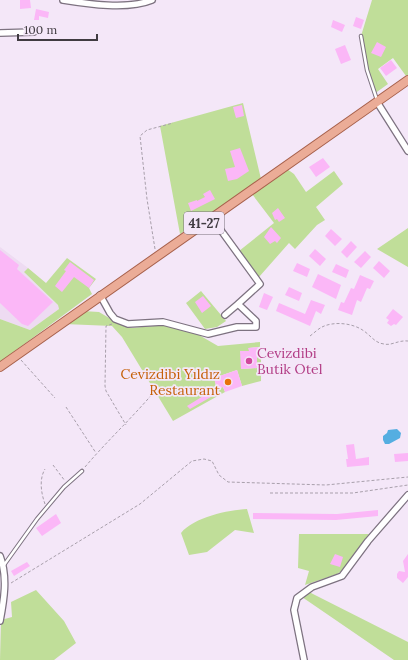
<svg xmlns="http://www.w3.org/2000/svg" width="408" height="660" font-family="Lora,serif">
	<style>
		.built { fill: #eedbf2 }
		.green { fill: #c0de99 }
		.water { fill: #55aee1 }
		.building { fill: #fbb7f7 }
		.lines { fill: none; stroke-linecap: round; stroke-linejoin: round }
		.service-casing { stroke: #7d7280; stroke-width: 4.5 }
		.minor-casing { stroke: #7d7280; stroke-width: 8 }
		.primary-casing { stroke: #a7614c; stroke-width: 10 }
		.path { stroke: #a89fab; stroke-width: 1; stroke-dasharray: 3 2; stroke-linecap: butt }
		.service { stroke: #fff; stroke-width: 2.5 }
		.minor { stroke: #fff; stroke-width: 5.5 }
		.primary { stroke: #ebac97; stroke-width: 8 }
		.hotel-dot { fill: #d1479c; stroke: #f4e7f8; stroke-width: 1.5 }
		.food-dot { fill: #e8710a; stroke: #f4e7f8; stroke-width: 1.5 }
		.labels { text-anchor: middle; stroke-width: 3.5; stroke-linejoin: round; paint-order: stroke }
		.shield { fill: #f4e7f8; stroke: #766f78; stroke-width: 1 }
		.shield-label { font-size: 13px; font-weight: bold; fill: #403b41 }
		.hotel-label { font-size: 14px; fill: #b23c85; stroke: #f4e7f8; text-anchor: start }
		.food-label { font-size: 14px; fill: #c56008; stroke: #f4e7f8; text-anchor: end }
	</style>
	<rect width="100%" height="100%" fill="#f4e7f8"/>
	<!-- built -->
	<path class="built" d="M0,247L28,268L24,272L58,305L59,309L30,330L0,319Z"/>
	<!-- green -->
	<path class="green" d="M372,0H408V75L406,76L393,58L378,69L388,84L374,94L367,70L361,36Z
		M243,103L261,179L180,234L160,126Z
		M287,169L294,174L306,192L334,171L343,184L316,207L325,220L317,225L295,249L289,243L259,277L239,251L274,223L252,194Z
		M408,228V267L377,249Z
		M67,258L96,279L89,288L92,294L0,362V319L30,330L59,309L58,305L24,272L28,268L46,283Z
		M201,291L226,321L217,327L205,329L186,303Z
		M83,311L99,312L121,325L131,328L165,325L177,328L199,335L218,346L260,342V347L249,348V351H241V369L257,368V355L261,354V381L242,386L237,370L214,378L217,389L223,387L225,392L173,421L122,337L112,326L64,324Z
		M247,509L254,533L235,530L207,552L189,555L181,533C194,517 228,510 247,509Z
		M299,534H369L343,570L337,574L305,585L309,571L298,568Z
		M36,590L64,621L76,643L54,660H0L1,620L12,617L11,602Z
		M309,592L408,642V660H394L302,597Z"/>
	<!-- water -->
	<path class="water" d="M397,429L401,433L400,438L389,444H385L383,440V436L387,433L388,430Z"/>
	<!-- building -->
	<path class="building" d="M20,0H30L31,8L20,9Z
		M36,9L49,12L48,18L39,16V20H34Z
		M356,17L364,20L361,29L353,26Z
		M333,20L345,25L342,32L331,27Z
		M377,42L386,47L381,57L371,53Z
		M345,45L351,60L341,64L335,49Z
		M391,60L397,68L386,76L380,68Z
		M242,105L244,116L236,118L233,107Z
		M240,148L249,171L237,179L228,181L225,169L235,167L230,151Z
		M323,158L330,167L316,177L309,167Z
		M210,190L215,199L191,211L188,203L197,200V201L205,197L203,194Z
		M278,208L285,218L279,222L277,219L275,220L272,213Z
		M271,227L281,238L277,243L275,241L270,244L264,237Z
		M331,229L342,239L335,246L325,236Z
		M351,241L357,247L347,258L341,252Z
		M315,249L326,259L320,266L309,256Z
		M0,250L19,265L17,269L53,302L28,326L22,324L0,303Z
		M365,251L371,257L361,268L354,262Z
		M379,261L390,271L384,278L373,268Z
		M70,262L94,280L89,288L74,277L62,292L55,286L66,271L64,270Z
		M297,263L310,269L307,277L293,271Z
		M336,264L349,270L346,278L332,272Z
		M318,274L341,285L336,299L312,287Z
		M360,275L374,281L370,289L367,288L361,302L357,300L352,315L338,310L341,302L344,303L351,288L354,289Z
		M289,287L302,293L299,301L285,295Z
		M264,293L273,297L267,310L259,307Z
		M203,296L211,306L202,313L195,302Z
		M311,300L325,305L321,314L316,311L310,326L276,311L279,303L305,314Z
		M393,309L403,317L396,325L394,324L391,326L387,323L389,320L386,318Z
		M260,347L261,354L257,355V368L241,369L240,351H249L248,348Z
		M237,370L242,386L225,392L223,387L217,389L214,378Z
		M213,390L216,394L190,409L187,406Z
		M354,444L356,459L369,457V465L347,467L346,459H348L346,445Z
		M408,453V461L395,462L394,454Z
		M378,510V516L336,520L253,519V513L337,514Z
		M56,514L61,523L42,536L36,528Z
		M335,554L343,557L340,567L330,564Z
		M408,554V577L403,583L397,578V574L399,571L405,572L403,561Z
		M27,562L30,566L14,576L11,571Z"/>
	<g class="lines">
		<!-- service casing -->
		<g class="service-casing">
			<path id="service" d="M361,36L367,70L377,100
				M4,565L37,519L64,487L82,471"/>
		</g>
		<!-- minor casing -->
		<g class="minor-casing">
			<path id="minor" d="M63,0C88,4 128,10 152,0
				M0,33L34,32
				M377,102L408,151
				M100,295L110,313L115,319L128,324L163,322L208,334L237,327H256V321L238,304L260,284L212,218
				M225,315L238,304
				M0,556C8,577 4,600 0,621
				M304,660L294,610L297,598L312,587L342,576L368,541L408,495"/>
		</g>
		<!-- primary casing -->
		<g class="primary-casing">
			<path id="primary" d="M0,367L408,80"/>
		</g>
		<!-- path -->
		<path class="path" d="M155,249L147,199L140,136L147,130L173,123
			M112,324L106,326L105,386L106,391L126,425
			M310,336C314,333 318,329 322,327C334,321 353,323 364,331C371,336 375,343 384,344C391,346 398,340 408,341
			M21,360L55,398
			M66,407L96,453
			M53,465L65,481
			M85,467C107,441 132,418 154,392
			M270,493H353L408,485
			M45,504C41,493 39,479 45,469
			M11,583L140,504L192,461L204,459L212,461L219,475L228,482L326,485L408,477"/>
		<!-- service -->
		<use href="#service" class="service"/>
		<!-- minor -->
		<use href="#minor" class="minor"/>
		<!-- primary -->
		<use href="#primary" class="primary"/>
	</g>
	<!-- markers -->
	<circle class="hotel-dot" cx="249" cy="361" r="4"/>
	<circle class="food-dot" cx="228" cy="382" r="4"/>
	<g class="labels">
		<!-- shield labels -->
		<rect class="shield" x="184" y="212" width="40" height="22" rx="3"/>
		<g class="shield-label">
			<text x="204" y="228">41-27</text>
		</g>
		<!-- hotel labels -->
		<g class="hotel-label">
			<text x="257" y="358">Cevizdibi<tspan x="257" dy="16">Butik Otel</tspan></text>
		</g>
		<!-- food labels -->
		<g class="food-label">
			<text x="220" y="379">Cevizdibi Yıldız<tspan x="220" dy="16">Restaurant</tspan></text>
		</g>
	</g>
	<!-- scale -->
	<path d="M18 34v6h79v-6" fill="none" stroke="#403b41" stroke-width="2"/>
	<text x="24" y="34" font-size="12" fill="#403b41" stroke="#f4e7f8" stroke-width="3" paint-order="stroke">100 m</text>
</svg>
